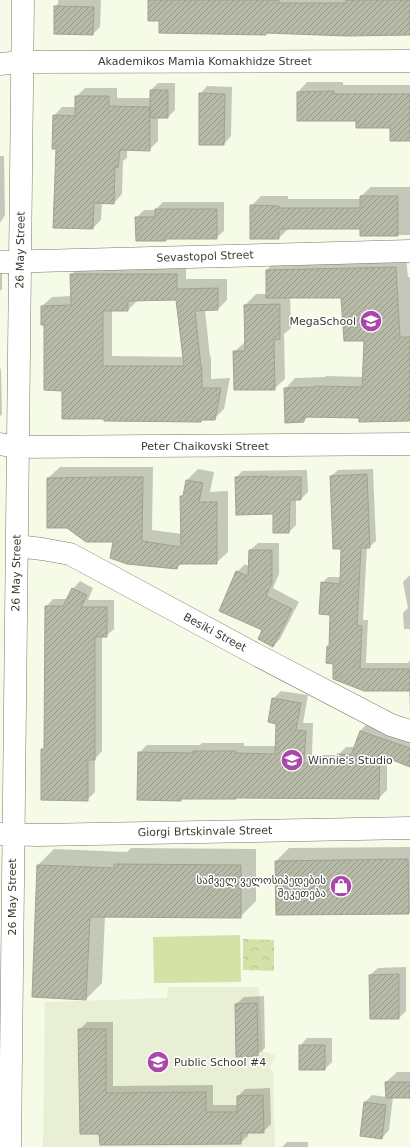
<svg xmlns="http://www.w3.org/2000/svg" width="410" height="1147" font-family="'DejaVu Sans','Noto Sans Georgian',sans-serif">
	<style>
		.built { fill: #e9efd4 }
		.green { fill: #d5e1a7 }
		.forest { fill: url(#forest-crowns) }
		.shadow { fill: #0003; fill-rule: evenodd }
		.building { fill: url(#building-hatch); stroke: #9fa391; fill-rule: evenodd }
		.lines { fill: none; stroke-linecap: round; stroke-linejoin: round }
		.minor-casing { stroke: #777b69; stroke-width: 23 }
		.minor { stroke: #fff; stroke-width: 22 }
		.labels { text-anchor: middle; stroke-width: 3; stroke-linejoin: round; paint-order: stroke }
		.street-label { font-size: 11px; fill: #3a3c34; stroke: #fff }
		.poi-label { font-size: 11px; fill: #3a3c34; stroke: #fff; text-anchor: end }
	</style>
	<defs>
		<pattern id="forest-crowns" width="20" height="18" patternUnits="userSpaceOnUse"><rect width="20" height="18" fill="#d5e1a7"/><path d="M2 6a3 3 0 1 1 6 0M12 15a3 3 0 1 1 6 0" fill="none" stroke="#b8c290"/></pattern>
		<pattern id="building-hatch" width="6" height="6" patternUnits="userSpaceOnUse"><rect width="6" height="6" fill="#b6baa7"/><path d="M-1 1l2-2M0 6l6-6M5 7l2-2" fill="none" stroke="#959889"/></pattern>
	</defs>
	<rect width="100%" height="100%" fill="#f6fbe7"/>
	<!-- built -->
	<path class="built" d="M168,987H259L263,1051L276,1056L269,1068L273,1071L275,1147H43L45,1002L167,998Z"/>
	<!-- green -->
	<path class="green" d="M240,935L241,982L154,983L153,937Z"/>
	<!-- forest -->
	<path class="forest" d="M243,939L274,940V971L243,970Z"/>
	<!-- shadow -->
	<path class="shadow" d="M58,0H101L100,27L93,34L55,6L58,4Z
		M149,0H410V35L267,32L265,34L160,20Z
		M307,82H343V85H410V140L391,127L357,120L298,92Z
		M158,83H175V110L168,117H158V141L149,150L127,149V158L123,161L122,194L114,203L102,202L101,220L93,228L57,148L54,116L62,107H76V97L85,88H117V98H151V90Z
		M207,86L232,87L231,136L224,144L200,94Z
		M0,156H4L5,215L0,223Z
		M371,187H410V235H361V228L288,229L279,238L251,206L261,196H288V199H361V196Z
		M163,202H224V231L216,238H168L166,240L136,218L144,210H155Z
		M406,257L408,277H410V419L309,416L304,421L285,389L295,378L325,377L326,376L364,377L365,340L342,297H290L291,328L284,334L285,379L274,389L234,352L246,341L245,305L256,294H267V270L277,259Z
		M81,265H186V279H227V300L218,309L205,310L210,357H211V379L230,378L224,409L214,419H203L201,421L105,418L63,390L45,324L42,306L52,297L72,296L71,275ZM177,299L184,357L112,356V310H128L138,300Z
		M0,266H2V289L0,291Z
		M0,367L1,371L2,414L0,416Z
		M60,467H153L152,530L182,534L181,497L185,493L187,480L198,469L214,472L210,492L228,491V552L216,563H182L177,568L114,541L48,478Z
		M373,469L376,541L369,547H367L363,620H368L366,663H408L410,660V715L409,690L334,663L328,647L330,645L331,614L322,583L328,577H341L342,548L331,476L338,470Z
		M307,470L308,492L301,499H296V525L289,532L274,513L236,478L242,471Z
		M258,543H279V574L273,588L299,602L280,639L273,646L264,630L237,572L245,564L250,567V550Z
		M410,575V629H404L403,613L408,608L403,582Z
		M80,581L93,588L88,600H114V629L106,636H102V751L95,759V792L87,800L42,750L45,747L46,607L53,599H68L73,589Z
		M281,691L308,695L303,723H313L312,755H338L346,747H355L360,731L368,723L410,736V766L387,757V790L379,798H182L180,800L139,753L147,745H200L202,743H244V746H276L277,723L273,699Z
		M410,847V912L409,913L276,861L289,848Z
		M131,848L256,849V901L240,917L105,916L102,983L86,999L33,996L38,865L54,849L127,852Z
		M406,967V1011L399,1018L370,975L378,968Z
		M264,996L265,1048L257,1055L236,1004L244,997Z
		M87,1022H113V1086L213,1085V1105H238V1096L245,1089L270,1088L271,1124L263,1132H248V1136L240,1143L100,1133L79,1030Z
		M307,1038H332V1062L325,1069L300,1046Z
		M397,1072H410V1097H393L389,1130L382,1138L365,1102L372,1095L387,1097L386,1082Z
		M287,1142H308V1147H282Z"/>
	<!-- building -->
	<path class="building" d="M148,0H279V3H346V0H410V35L347,36L266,33V35L159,33V21H148Z
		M54,6L94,7L93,35L54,34Z
		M150,90H168V118H150Z
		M334,91V94H410V141H390V128H356V121H297V92Z
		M199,93L225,94L224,145H199Z
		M75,96H109V106L150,107V151L120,150L118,168L115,167L114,204L94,203L93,229L53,228L56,149H52L53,115L75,116Z
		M360,196H398V236H360V229H279V239H250V205L279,206V208H360Z
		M155,209H217V239H166V241H136L135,217H155Z
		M396,267L400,337H410V421L359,422V418L304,417V422L285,423L284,388L315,387V386L362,387L364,341H344L341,298H266V270Z
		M70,274H177V289L218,288V310L195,311L201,367H202V388H221L215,420H201V422L104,421V419H62V391L44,390V325H41V306L71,305ZM176,300L184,366H103V311H128V301Z
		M280,304V339L274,340L275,390H234L233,351H245L244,305Z
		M367,474L370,548H361L357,625L362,626L360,669H410V691H364L333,679V664L326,663L327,646L329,647L330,615L319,614L321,582L340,584L341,549H333L330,476Z
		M267,476V477H301V500H290L289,533H273V514L236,515L235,477Z
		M108,477H143L142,541L181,547L180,496H183L186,480L203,483L199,502H217V564H178L177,569L127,564L110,558L113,542H86L67,528H47V478Z
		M249,550H272V583L266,596L292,609L273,647L258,639L262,630L219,611L236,571L248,576Z
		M72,588L87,595L81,607H107V637H95V760H88V801L41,800V749H44L45,606H63Z
		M272,698L301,703L296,730L306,731L304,763H337V754L351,755L360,731L410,748V767L380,755L379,799L236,798V799H181V801L137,800L138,752L193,753V751H236V753L275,754L276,724L268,722Z
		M408,859L409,914L276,915L275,861Z
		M114,864L241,865V918L90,917L86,1000L32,997L37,865L114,868Z
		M399,974V1019H370L369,975Z
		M257,1003L258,1056L236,1057L235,1004Z
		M78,1029H106V1093L206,1092V1112H237V1096L263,1095L264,1133H241V1144L100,1145L99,1134H80Z
		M299,1045H325V1070H299Z
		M385,1082H410V1098H386Z
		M364,1102L386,1105L382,1139L360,1136Z"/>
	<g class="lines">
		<!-- minor casing -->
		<g class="minor-casing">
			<path id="minor" d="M0,64L22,62L410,61
				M0,262L410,251
				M0,444L17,447L410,444
				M17,546L42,549L70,554L257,655L391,725L410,731
				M0,834L38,835L410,828
				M10,1147L23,0"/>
		</g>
		<!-- minor -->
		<use href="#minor" class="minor"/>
	</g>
	<!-- icons -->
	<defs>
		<g id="school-disc" transform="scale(1.15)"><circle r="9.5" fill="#ab46ac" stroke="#fff"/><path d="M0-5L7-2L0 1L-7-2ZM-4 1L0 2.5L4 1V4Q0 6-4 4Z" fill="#fff"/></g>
		<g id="shop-disc" transform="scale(1.15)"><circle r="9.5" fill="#ab46ac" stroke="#fff"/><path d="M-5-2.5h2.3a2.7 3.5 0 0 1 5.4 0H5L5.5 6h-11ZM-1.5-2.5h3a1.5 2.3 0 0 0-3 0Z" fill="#fff"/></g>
	</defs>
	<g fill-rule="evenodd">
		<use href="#school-disc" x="371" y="321"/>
		<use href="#school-disc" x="292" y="760"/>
		<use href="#shop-disc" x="341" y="886"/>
		<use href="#school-disc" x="158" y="1062"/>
	</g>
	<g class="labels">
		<!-- street labels -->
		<g class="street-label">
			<text x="205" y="65">Akademikos Mamia Komakhidze Street</text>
			<text transform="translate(20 250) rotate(-89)" y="4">26 May Street</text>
			<text transform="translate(205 256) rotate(-2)" y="4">Sevastopol Street</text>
			<text x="205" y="450">Peter Chaikovski Street</text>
			<text transform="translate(16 573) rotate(-89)" y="4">26 May Street</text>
			<text transform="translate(215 632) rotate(28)" y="4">Besiki Street</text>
			<text transform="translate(205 831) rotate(-1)" y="4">Giorgi Brtskinvale Street</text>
			<text transform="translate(12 897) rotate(-90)" y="4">26 May Street</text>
		</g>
		<!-- poi labels -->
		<g class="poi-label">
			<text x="356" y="325">MegaSchool</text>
			<text x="308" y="764" text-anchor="start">Winnie's Studio</text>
			<text x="326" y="884">სამველ ველოსიპედების<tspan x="326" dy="13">შეკეთება</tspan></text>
			<text x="174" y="1066" text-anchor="start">Public School #4</text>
		</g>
	</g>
</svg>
